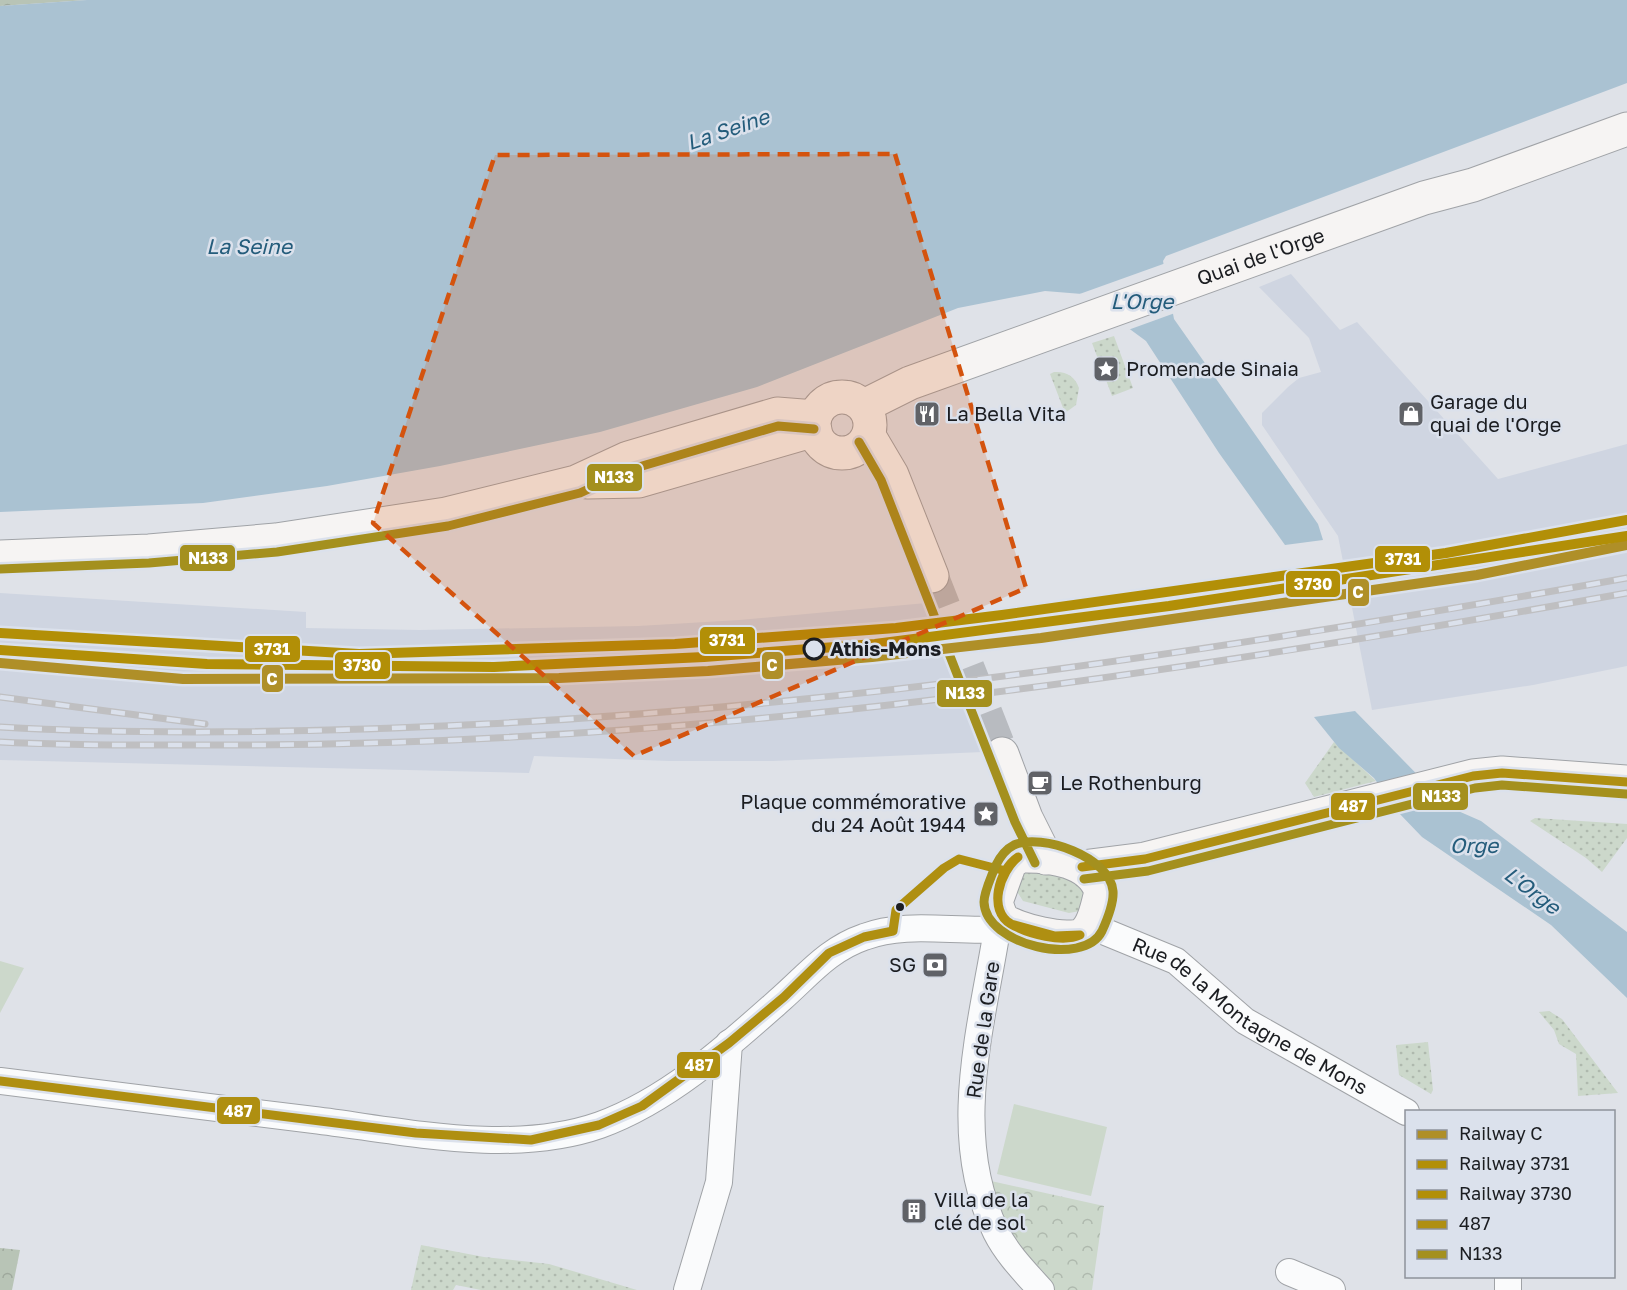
<svg xmlns="http://www.w3.org/2000/svg" width="1627" height="1290" font-family="'Golos Text',sans-serif">
	<style>
		.built { fill: #cfd5e1 }
		.grass { fill: url(#grass-dots) }
		.forest { fill: url(#forest-crowns) }
		.park { fill: url(#park-crowns) }
		.garden { fill: #ccd8cb }
		.water { fill: #aac2d2 }
		.pier { fill: #dfe2e8 }
		.lines { fill: none; stroke-linecap: round; stroke-linejoin: round }
		.secondary-tunnel { stroke: #b8bbc0; stroke-width: 33; stroke-dasharray: 33 16; stroke-linecap: butt }
		.street-casing { stroke: #a0a3a7; stroke-width: 28 }
		.secondary-casing { stroke: #a0a3a7; stroke-width: 35 }
		.street { stroke: #fafbfc; stroke-width: 26 }
		.secondary { stroke: #f6f4f3; stroke-width: 33 }
		.rail-casing { stroke: #bfbfc1; stroke-width: 7 }
		.rail { stroke: #dbe1ec; stroke-width: 4.5; stroke-dasharray: 14; stroke-linecap: butt }
		.bus-1-casing { stroke: #dbe1ec; stroke-width: 14 }
		.bus-2-casing { stroke: #dbe1ec; stroke-width: 14 }
		.bus-1 { stroke: #af8f11; stroke-width: 9 }
		.bus-2 { stroke: #a4901e; stroke-width: 9 }
		.rail-1-casing { stroke: #dbe1ec; stroke-width: 15 }
		.rail-2-casing { stroke: #dbe1ec; stroke-width: 15 }
		.rail-3-casing { stroke: #dbe1ec; stroke-width: 15 }
		.rail-1 { stroke: #af8f28; stroke-width: 10 }
		.rail-2 { stroke: #b28f07; stroke-width: 10 }
		.rail-3 { stroke: #b28f07; stroke-width: 10 }
		.marked { fill: #d4530e; fill-opacity: 0.2; stroke: #d4530e; stroke-width: 4.5; stroke-dasharray: 12 8; stroke-linejoin: round }
		.stop-dot { fill: #dbe1ec; stroke: #1b1d21; stroke-width: 3 }
		.bus-dot { fill: #1b1d21; stroke: #dbe1ec; stroke-width: 2 }
		.labels { text-anchor: middle; stroke-width: 5; stroke-linejoin: round; paint-order: stroke }
		.street-label { font-size: 20px; fill: #1b1d21; stroke: #dbe1ec }
		.poi-label { font-size: 20px; fill: #1b1d21; stroke: #dbe1ec; text-anchor: start }
		.stop-label { font-size: 20px; font-weight: bold; fill: #1b1d21; stroke: #dbe1ec; text-anchor: start }
		.water-label { font-size: 21px; font-style: italic; fill: #245c7b; stroke: #dbe1ec }
		.line-badge { stroke: #dbe1ec; stroke-width: 2 }
		.badge-label { font-size: 16px; text-anchor: middle; font-weight: bold; fill: #fff }
	</style>
	<defs>
		<pattern id="grass-dots" width="8" height="8" patternUnits="userSpaceOnUse" patternTransform="scale(1.5)"><rect width="8" height="8" fill="#ccd8cb"/><path d="M2 2h.1M6 6h.1" fill="none" stroke="#afb9ae" stroke-width="1.8" stroke-linecap="round"/></pattern>
		<pattern id="forest-crowns" width="20" height="18" patternUnits="userSpaceOnUse" patternTransform="scale(1.5)"><rect width="20" height="18" fill="#b8c4b6"/><path d="M2 6a3 3 0 1 1 6 0M12 15a3 3 0 1 1 6 0" fill="none" stroke="#9ea89c"/></pattern>
		<pattern id="park-crowns" width="20" height="18" patternUnits="userSpaceOnUse" patternTransform="scale(1.5)"><rect width="20" height="18" fill="#ccd8cb"/><path d="M2 6a3 3 0 1 1 6 0M12 15a3 3 0 1 1 6 0" fill="none" stroke="#afb9ae"/></pattern>
	</defs>
	<rect width="100%" height="100%" fill="#dfe2e8"/>
	<!-- built -->
	<path class="built" d="M1291,274L1340,330L1357,322L1498,479L1627,444V666L1533,685L1372,710L1338,536L1262,425V413L1288,387L1299,378L1321,372L1309,338L1259,287Z
		M0,593L306,612V628L420,630L638,626L739,620L926,603L983,752L773,761H669L534,756L529,773L0,760Z"/>
	<!-- grass -->
	<path class="grass" d="M1114,336L1133,388L1112,396L1092,343Z
		M1054,372C1066,371 1075,376 1079,388L1076,405L1065,413L1050,374Z
		M1334,742L1376,781L1314,797L1305,783Z
		M1535,818L1627,824V838L1602,872L1586,858L1530,821Z
		M1036,870L1078,880L1086,886L1080,911L1069,913L1023,901L1016,890L1023,874Z
		M1549,1011L1562,1019L1618,1093L1578,1096L1576,1054L1559,1044L1554,1030L1539,1012Z
		M1428,1042L1433,1090L1431,1094L1399,1075L1396,1045Z
		M421,1245L484,1257L549,1264L637,1290H481L456,1285L453,1290H411Z"/>
	<!-- forest -->
	<path class="forest" d="M0,0H87L0,6Z
		M0,1248L20,1250L12,1290H0Z"/>
	<!-- park -->
	<path class="park" d="M991,1181L1104,1206L1092,1290H1052C1041,1258 1030,1266 1014,1244C1002,1225 997,1202 991,1181Z"/>
	<!-- garden -->
	<path class="garden" d="M0,961L24,968L0,1013Z
		M1014,1104L1107,1127L1091,1196L997,1174Z"/>
	<!-- water -->
	<path class="water" d="M87,0H1627V83L1166,256L1163,261L1174,319L1318,524L1323,540L1285,545L1219,453L1146,341L1082,294L1045,291L958,308L757,387L600,432L440,466L327,486L203,503L0,512V6Z
		M1355,711L1449,807L1481,821L1627,932V998L1551,925L1422,837L1398,812L1374,778L1339,748L1314,717Z"/>
	<!-- pier -->
	<path class="pier" d="M1166,263L1175,313L1128,330L1110,315L1081,297L1074,296Z"/>
	<g class="lines">
		<!-- secondary-tunnel -->
		<path class="secondary-tunnel" d="M932,576L1002,754"/>
		<!-- street casing -->
		<g class="street-casing">
			<g id="street">
				<path id="s1" d="M1091,926L1176,961L1245,1021L1406,1112"/>
				<path d="M997,930C981,1029 949,1136 996,1232C1007,1254 1025,1272 1041,1290"/>
				<path d="M0,1081C105,1094 209,1107 314,1120C404,1131 512,1156 600,1125C669,1100 728,1046 782,998C809,974 829,949 864,937C911,919 967,936 1016,927"/>
				<path d="M1289,1272L1332,1290"/>
				<path d="M1508,1276V1290"/>
				<path d="M687,1290L719,1182L729,1043"/>
			</g>
		</g>
		<!-- secondary casing -->
		<g class="secondary-casing">
			<g id="secondary">
				<circle cx="842" cy="425" r="28"/>
				<path id="s2" d="M864,406L910,383L1424,198L1473,185L1627,129"/>
				<path d="M869,436L892,475L932,576"/>
				<path d="M587,482L639,481L815,430"/>
				<path d="M0,557L149,551L276,540L446,514L576,482L628,458L777,414L815,417"/>
				<path d="M1002,754L1026,818L1046,858"/>
				<path d="M1020,856C1050,855 1092,861 1101,892C1097,906 1095,925 1083,934C1070,943 1014,930 1003,919C999,914 998,908 996,902L1010,863Z"/>
				<path d="M1082,867L1145,859L1473,776L1502,773L1627,782"/>
			</g>
		</g>
		<!-- street -->
		<use href="#street" class="street"/>
		<!-- secondary -->
		<use href="#secondary" class="secondary"/>
		<!-- rail casing -->
		<g class="rail-casing">
			<path id="rail" d="M0,697L205,724
				M0,727C161,736 324,732 485,724C871,704 1247,646 1627,578
				M0,742C74,746 148,745 222,745C695,746 1163,676 1627,593"/>
		</g>
		<!-- rail -->
		<use href="#rail" class="rail"/>
		<!-- bus-1 casing -->
		<g class="bus-1-casing">
			<path id="bus-1" d="M1082,867L1145,859L1473,776L1502,773L1627,782
				M1011,924L1055,936L1080,935
				M1011,924C1028,934 1063,943 1080,935
				M1011,924C988,911 998,870 1018,857
				M1011,924C987,910 1000,872 1018,857
				M893,931L896,910L944,868L959,859L1006,871
				M0,1081L416,1133L531,1140L599,1125L642,1106L729,1043L784,997L829,953L864,937L893,931"/>
		</g>
		<!-- bus-2 casing -->
		<g class="bus-2-casing">
			<path id="bus-2" d="M859,442L881,480L1015,822L1035,863
				M0,569L149,563L277,552L448,526L580,493L632,469L778,426L814,429
				M995,867C991,878 984,892 984,902C985,945 1084,968 1102,931C1107,920 1114,903 1113,891C1110,857 1042,833 1014,845C1006,849 1000,857 996,865
				M1084,879L1148,871L1475,788L1502,785L1626,794"/>
		</g>
		<!-- bus-1 -->
		<use href="#bus-1" class="bus-1"/>
		<!-- bus-2 -->
		<use href="#bus-2" class="bus-2"/>
		<!-- rail-1 casing -->
		<g class="rail-1-casing">
			<path id="rail-1" d="M0,663L183,679L559,678L708,671L872,657L1041,638L1477,575L1627,545"/>
		</g>
		<!-- rail-2 casing -->
		<g class="rail-2-casing">
			<path id="rail-2" d="M0,633L359,654L675,644L896,628L1002,615L1446,553L1627,520"/>
		</g>
		<!-- rail-3 casing -->
		<g class="rail-3-casing">
			<path id="rail-3" d="M0,650L207,664L494,667L704,657L875,644L1169,606L1627,536"/>
		</g>
		<!-- rail-1 -->
		<use href="#rail-1" class="rail-1"/>
		<!-- rail-2 -->
		<use href="#rail-2" class="rail-2"/>
		<!-- rail-3 -->
		<use href="#rail-3" class="rail-3"/>
	</g>
	<!-- marked area -->
	<path class="marked" d="M895,154L1026,588L634,756L373,523L495,155Z"/>
	<!-- icons -->
	<defs>
		<g id="sight-square" transform="scale(1.35)"><rect x="-9" y="-9" width="18" height="18" rx="4" fill="#606267" stroke="#dbe1ec"/><path d="M0-6L1.8-2.2L6-1.7L2.9 1.2L3.7 5.4L0 3.3L-3.7 5.4L-2.9 1.2L-6-1.7L-1.8-2.2Z" fill="#fff"/></g>
		<g id="restaurant-square" transform="scale(1.35)"><rect x="-9" y="-9" width="18" height="18" rx="4" fill="#606267" stroke="#dbe1ec"/><path d="M-5-6h1v4h1v-4h1v4h1v-4h1v5L-1.5 .5V6h-2V.5L-5-1ZM5-6V6H3V1.5H1.5Q1.5-4 5-6Z" fill="#fff"/></g>
		<g id="shop-square" transform="scale(1.35)"><rect x="-9" y="-9" width="18" height="18" rx="4" fill="#606267" stroke="#dbe1ec"/><path d="M-5-2.5h2.3a2.7 3.5 0 0 1 5.4 0H5L5.5 6h-11ZM-1.5-2.5h3a1.5 2.3 0 0 0-3 0Z" fill="#fff"/></g>
		<g id="cafe-square" transform="scale(1.35)"><rect x="-9" y="-9" width="18" height="18" rx="4" fill="#606267" stroke="#dbe1ec"/><path d="M-5.5-4.5H6V0H3Q3 3.5 0 3.5H-2.5Q-5.5 3.5-5.5 0ZM3-3.2v2h1.7v-2ZM-6 4.5H4V6H-6Z" fill="#fff"/></g>
		<g id="bank-square" transform="scale(1.35)"><rect x="-9" y="-9" width="18" height="18" rx="4" fill="#606267" stroke="#dbe1ec"/><path d="M-6-4H6V4H-6ZM0-2.3a2.3 2.3 0 1 0 0 4.6a2.3 2.3 0 1 0 0-4.6Z" fill="#fff"/></g>
		<g id="building-square" transform="scale(1.35)"><rect x="-9" y="-9" width="18" height="18" rx="4" fill="#606267" stroke="#dbe1ec"/><path d="M-4-6H4V6H1V3H-1V6H-4ZM-2.5-4.3h1.7v1.8h-1.7ZM.8-4.3h1.7v1.8H.8ZM-2.5-1h1.7V.8h-1.7ZM.8-1h1.7V.8H.8Z" fill="#fff"/></g>
	</defs>
	<g fill-rule="evenodd">
		<use href="#sight-square" x="1106" y="369"/>
		<use href="#restaurant-square" x="927" y="414"/>
		<use href="#shop-square" x="1411" y="414"/>
		<use href="#cafe-square" x="1040" y="783"/>
		<use href="#sight-square" x="986" y="814"/>
		<use href="#bank-square" x="935" y="965"/>
		<use href="#building-square" x="914" y="1211"/>
	</g>
	<!-- markers -->
	<circle class="stop-dot" cx="814" cy="649" r="10"/>
	<circle class="bus-dot" cx="900" cy="907" r="5"/>
	<g class="labels">
		<!-- street labels -->
		<g class="street-label">
			<text dy="7" stroke="none"><textPath href="#s2" startOffset="424">Quai de l'Orge</textPath></text>
			<text dy="7" stroke="none"><textPath href="#s1" startOffset="184">Rue de la Montagne de Mons</textPath></text>
			<text transform="translate(983 1030) rotate(-82)" y="7">Rue de la Gare</text>
		</g>
		<!-- poi labels -->
		<g class="poi-label">
			<text x="1126" y="376">Promenade Sinaia</text>
			<text x="1430" y="409">Garage du<tspan x="1430" dy="23">quai de l'Orge</tspan></text>
			<text x="946" y="421">La Bella Vita</text>
			<text x="1060" y="790">Le Rothenburg</text>
			<text x="966" y="809" text-anchor="end">Plaque commémorative<tspan x="966" dy="23">du 24 Août 1944</tspan></text>
			<text x="916" y="972" text-anchor="end">SG</text>
			<text x="934" y="1207">Villa de la<tspan x="934" dy="23">clé de sol</tspan></text>
		</g>
		<!-- stop labels -->
		<g class="stop-label">
			<text x="830" y="656">Athis-Mons</text>
		</g>
		<!-- water labels -->
		<g class="water-label">
			<text transform="translate(728 130) rotate(-19)" y="7">La Seine</text>
			<text x="249" y="254">La Seine</text>
			<text x="1142" y="309">L'Orge</text>
			<text x="1474" y="853">Orge</text>
			<text transform="translate(1532 891) rotate(37)" y="7">L'Orge</text>
		</g>
	</g>
	<g class="line-badge">
		<rect x="586" y="463" width="57" height="29" rx="6" fill="#a4901e"/>
		<rect x="179" y="544" width="57" height="28" rx="6" fill="#a4901e"/>
		<rect x="1374" y="545" width="57" height="28" rx="6" fill="#b28f07"/>
		<rect x="1285" y="570" width="56" height="28" rx="6" fill="#b28f07"/>
		<rect x="1347" y="578" width="23" height="29" rx="6" fill="#af8f28"/>
		<rect x="699" y="626" width="57" height="29" rx="6" fill="#b28f07"/>
		<rect x="244" y="635" width="57" height="28" rx="6" fill="#b28f07"/>
		<rect x="761" y="651" width="23" height="29" rx="6" fill="#af8f28"/>
		<rect x="334" y="651" width="57" height="29" rx="6" fill="#b28f07"/>
		<rect x="261" y="664" width="23" height="29" rx="6" fill="#af8f28"/>
		<rect x="936" y="679" width="57" height="29" rx="6" fill="#a4901e"/>
		<rect x="1412" y="782" width="57" height="29" rx="6" fill="#a4901e"/>
		<rect x="1330" y="792" width="46" height="29" rx="6" fill="#af8f11"/>
		<rect x="676" y="1051" width="45" height="28" rx="6" fill="#af8f11"/>
		<rect x="216" y="1096" width="45" height="29" rx="6" fill="#af8f11"/>
	</g>
	<g class="badge-label">
		<text x="614" y="483">N133</text>
		<text x="208" y="564">N133</text>
		<text x="1403" y="565">3731</text>
		<text x="1313" y="590">3730</text>
		<text x="1358" y="598">C</text>
		<text x="727" y="646">3731</text>
		<text x="272" y="655">3731</text>
		<text x="772" y="671">C</text>
		<text x="362" y="671">3730</text>
		<text x="272" y="685">C</text>
		<text x="965" y="699">N133</text>
		<text x="1441" y="802">N133</text>
		<text x="1353" y="812">487</text>
		<text x="699" y="1071">487</text>
		<text x="238" y="1117">487</text>
	</g>
	<!-- legend -->
	<rect x="1405" y="1110" width="210" height="168" fill="#dbe1ec" stroke="#8e939b" stroke-width="1.5"/>
	<rect x="1417" y="1130" width="30" height="9" fill="#af8f28" stroke="#8e939b" stroke-width="1.5"/>
	<text x="1459" y="1140" font-size="18" fill="#1b1d21">Railway C</text>
	<rect x="1417" y="1160" width="30" height="9" fill="#b28f07" stroke="#8e939b" stroke-width="1.5"/>
	<text x="1459" y="1170" font-size="18" fill="#1b1d21">Railway 3731</text>
	<rect x="1417" y="1190" width="30" height="9" fill="#b28f07" stroke="#8e939b" stroke-width="1.5"/>
	<text x="1459" y="1200" font-size="18" fill="#1b1d21">Railway 3730</text>
	<rect x="1417" y="1220" width="30" height="9" fill="#af8f11" stroke="#8e939b" stroke-width="1.5"/>
	<text x="1459" y="1230" font-size="18" fill="#1b1d21">487</text>
	<rect x="1417" y="1250" width="30" height="9" fill="#a4901e" stroke="#8e939b" stroke-width="1.5"/>
	<text x="1459" y="1260" font-size="18" fill="#1b1d21">N133</text>
</svg>
